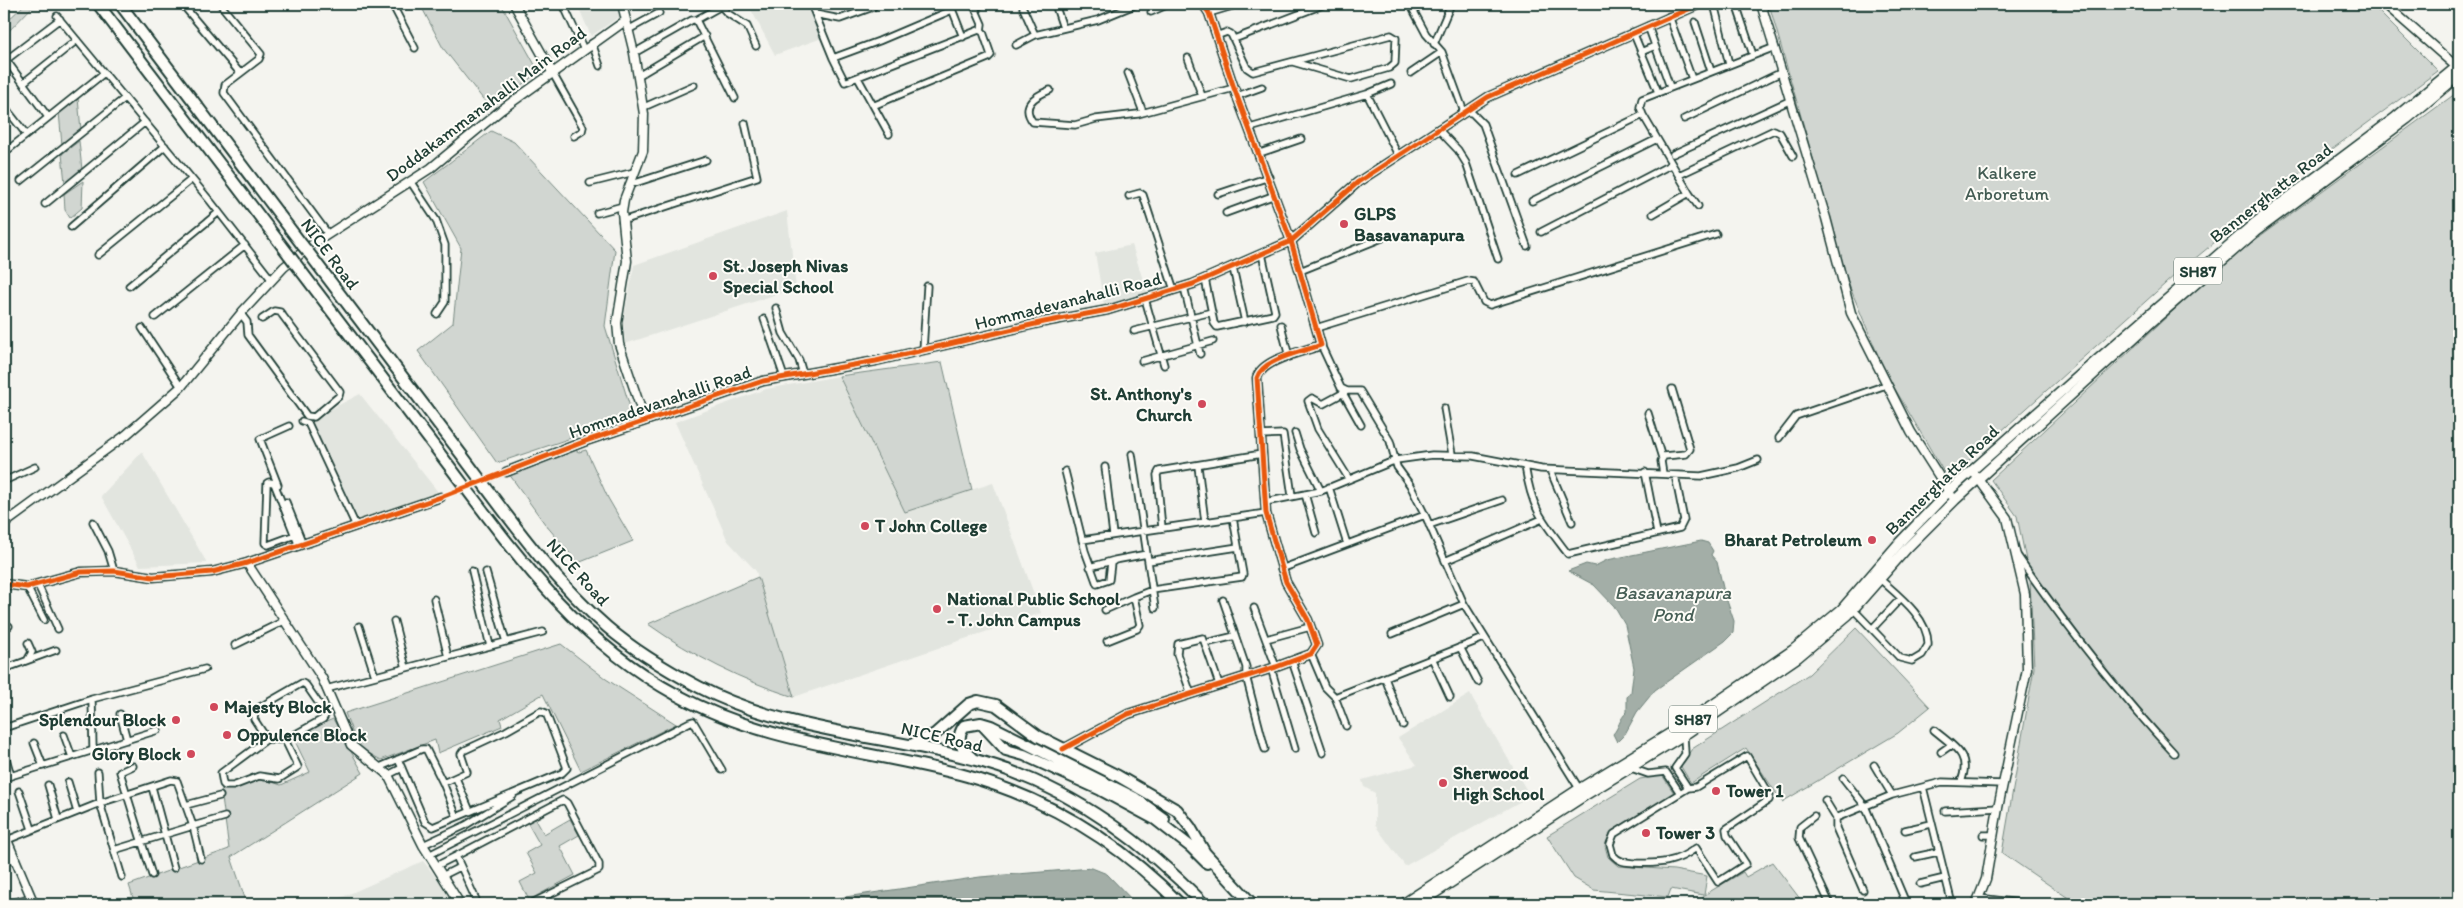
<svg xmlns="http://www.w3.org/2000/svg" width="2463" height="908" font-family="Itim,sans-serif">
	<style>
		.built { fill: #e2e5df }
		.green { fill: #d1d6d1; stroke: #788a82 }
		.water { fill: #a3aea7; stroke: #6e8179 }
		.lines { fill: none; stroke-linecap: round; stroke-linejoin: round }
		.secondary-tunnel { stroke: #c9cfca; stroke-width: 8; stroke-dasharray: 8 4; stroke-linecap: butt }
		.street-casing { stroke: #1f3d34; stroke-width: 9 }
		.secondary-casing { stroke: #1f3d34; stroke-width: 11 }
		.primary-casing { stroke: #1f3d34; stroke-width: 12 }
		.highway-casing { stroke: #1f3d34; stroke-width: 14 }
		.street { stroke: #fdfcf7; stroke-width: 5.5 }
		.secondary { stroke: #fdfcf7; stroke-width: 8 }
		.primary { stroke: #fdfcf7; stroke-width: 9 }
		.highway { stroke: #fdfcf7; stroke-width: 10 }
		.highway-bridge-casing { stroke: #1f3d34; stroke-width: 14; stroke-linecap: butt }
		.highway-bridge { stroke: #fdfcf7; stroke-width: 10 }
		.cycleway-casing { stroke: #fdfcf7; stroke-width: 8 }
		.cycleway { stroke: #e8590c; stroke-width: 5 }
		.poi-dot { fill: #d1495b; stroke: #fdfcf7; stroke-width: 2 }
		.labels { text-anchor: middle; stroke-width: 4; stroke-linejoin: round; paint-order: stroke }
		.shield { fill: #fdfcf7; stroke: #62766e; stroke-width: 1 }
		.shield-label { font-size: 16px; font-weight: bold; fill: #1f3d34 }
		.street-label { font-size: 18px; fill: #1f3d34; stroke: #fdfcf7 }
		.park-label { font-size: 18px; fill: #435c53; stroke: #fdfcf7 }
		.poi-label { font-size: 18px; font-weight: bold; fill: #1f3d34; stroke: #fdfcf7; text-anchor: start }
		.water-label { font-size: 19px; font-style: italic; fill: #475f56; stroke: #fdfcf7 }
	</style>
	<rect width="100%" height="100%" fill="#f4f4ef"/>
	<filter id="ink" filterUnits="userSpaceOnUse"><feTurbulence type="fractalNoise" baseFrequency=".02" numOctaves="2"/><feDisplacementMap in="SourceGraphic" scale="10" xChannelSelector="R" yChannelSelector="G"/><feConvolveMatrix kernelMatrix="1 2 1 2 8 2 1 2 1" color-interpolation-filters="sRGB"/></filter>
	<g filter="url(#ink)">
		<!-- built -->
		<path class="built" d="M577,4H618L619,17L591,36Z
			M748,4H805L822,38L775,55Z
			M787,211L796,288L625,344L623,323L634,265Z
			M1132,245L1147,293L1104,305L1095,253Z
			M839,376L905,511L993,483L1041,613L794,697L756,571L728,541L675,422L766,389Z
			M360,394L438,492L359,520L310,420Z
			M142,452L207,563L140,566L101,496Z
			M1470,694L1530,796L1405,866L1375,825V793L1364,787L1362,780L1417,765L1398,738Z
			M423,861L448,892L454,904H327Z"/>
		<!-- green -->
		<path class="green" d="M25,4H35L4,36V24Z
			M420,4H501L539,72L490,108L443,48Z
			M1769,4H2371L2438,71L2289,181L2175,275L1948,479L1885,372L1849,285Z
			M2459,91V904H2077L2002,853L2034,668L2030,580L2017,516L1991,480L2229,259Z
			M78,98L81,130L62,145L59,112Z
			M491,131L514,142L615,250L605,326L633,417L497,463L418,351L453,323L461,248L424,182Z
			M79,141L82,170L65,183L62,154Z
			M83,181L82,208L70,218L65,210L64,194Z
			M942,362L972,490L905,512L839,376Z
			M571,448L579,452L586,450L608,498L633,541L578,563L545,524L509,474Z
			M758,577L794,697C741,680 693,656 648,624Z
			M1856,628L1930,707L1898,733L1782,802L1746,748L1691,783L1680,765L1692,749L1809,674Z
			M561,644L606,679L676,724L581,771L543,694L500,719L502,726L438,753L435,740L381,760L358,747L345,713Z
			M333,719L363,773L231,857L247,904H135L129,885L229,849L221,790L263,779L281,785L310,772L293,737Z
			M1662,775L1674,793L1611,832L1605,846L1608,857L1618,866L1674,870L1707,876L1704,895L1743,872L1746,877L1772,862L1804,904H1742L1703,900V895L1671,889L1668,897L1594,890L1574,878L1547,836L1640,779Z
			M535,818L544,834L570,819L579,835L560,846L575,875L529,900L520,882L537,873L526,853L540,845L527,822Z"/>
		<!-- water -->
		<path class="water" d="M1701,541L1708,543L1713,551L1711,555L1717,562L1724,592L1734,621L1733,633L1725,641L1655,690L1637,712L1625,734L1617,742L1613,734C1619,728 1619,719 1627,712V697L1631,692L1634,668L1625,625L1614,606L1594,585L1568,571L1586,564L1595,566L1607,560Z
			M1092,868L1107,874L1136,904H798L980,877Z"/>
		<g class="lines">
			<!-- secondary-tunnel -->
			<path class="secondary-tunnel" d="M441,497L506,472"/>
			<!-- street casing -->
			<g class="street-casing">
				<path id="street" d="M182,4L240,73
					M220,4L261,54L259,59L225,85L224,93L328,234
					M392,4L415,48
					M563,4L584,50
					M719,4L727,13L747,26L756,46
					M811,4L833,58L845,82L979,30L983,32L991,55L988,58L875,105
					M950,4L963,37
					M1055,4L1063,28
					M1410,4L1426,34L1442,52L1464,112L1472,113L1483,124L1527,246
					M1714,4L1729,64
					M1736,4L1753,55
					M1023,8L1035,35
					M1151,12L1169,4
					M1209,13L1239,4
					M815,14L840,19L873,7
					M57,16L211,202L271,279
					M1669,16L1692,79
					M696,20L721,6
					M1695,22L1711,71
					M1648,26L1670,87
					M628,30L659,13
					M981,31L982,24L975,8L983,4
					M1633,32L1658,92
					M1216,36L1227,32L1231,34L1247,68L1253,72L1391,35L1396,38L1395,63L1389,68L1351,79L1293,62
					M1234,39L1325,4
					M592,43L600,66
					M1434,44L1451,4
					M1016,45L1035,35L1098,20L1137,4
					M1641,52L1655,46
					M634,53L692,20H696L735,98
					M4,57L48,117
					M833,58L879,41L952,10
					M1188,58L1202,96
					M6,60L60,19
					M552,72L583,127L582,131L574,136
					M1128,73L1143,112
					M1411,73L1442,52
					M638,76L705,36
					M858,78L889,134
					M23,83L77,40
					M1050,90C1035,96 1020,105 1033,122L1075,125L1096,119L1138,114L1234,88
					M1367,94L1391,84
					M1237,96L1262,87
					M4,106L26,134
					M644,107L694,85
					M1684,119L1782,72
					M1250,128L1367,94L1398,155
					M1438,129L1458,150L1466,163L1498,259
					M4,153L104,73
					M1260,153L1301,139
					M1673,154L1791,100
					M1518,175L1643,115
					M1679,175L1774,130L1780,133L1793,156
					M21,181L125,98
					M410,181L436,220L445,245V302L437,314
					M590,183L634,172
					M629,185L706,160
					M1689,193L1698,206
					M1218,194L1269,177
					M1129,196L1140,193L1143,195L1174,290
					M1532,201L1657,139
					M45,204L145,122
					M597,213L623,206
					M1226,213L1275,195
					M1653,214L1689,193L1643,115L1640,107L1642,99L1775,47
					M622,221L757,177L745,123
					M71,227L165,146
					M1541,232L1672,164
					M98,255L192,179
					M1233,268L1245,322
					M1300,271L1382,238
					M1205,279L1214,323L1217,327L1273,315L1275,312L1262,254
					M129,286L219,212
					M1184,287L1200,354
					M1145,299L1164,365
					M776,308L783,333L799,360L803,374
					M241,314L247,322L248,335L307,416L314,417L339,396L340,392L280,312L274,311L262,319
					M155,317L245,245
					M764,319L784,377
					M1281,325L1289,357
					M142,328L181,387
					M1316,328L1468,281L1474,282L1484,302L1490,305L1716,234
					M1134,331L1212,312
					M1321,345L1341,388L1347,391H1360L1390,441L1397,467L1410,485L1425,515
					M923,350L927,286
					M1142,361L1213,341
					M1347,391L1323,404L1312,398L1308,401L1318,429L1349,479
					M1343,393L1361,425
					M1444,408L1452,454
					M1648,413L1662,458
					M302,421L308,423L356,526
					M1295,433L1300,449L1321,491
					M1261,435L1283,434L1292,496
					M1779,438L1796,416L1886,385
					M1132,454L1155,608
					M1198,466L1205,522
					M1525,466C1532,510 1542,520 1568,554L1680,528L1684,520L1675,475
					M1105,467L1113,535
					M1550,470L1572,522
					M1065,471L1085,551L1097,584L1109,580L1111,563L1115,560L1147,554
					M1645,472L1657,533
					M1663,474L1661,461L1664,456L1686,454L1690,449L1672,389
					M4,481L35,467
					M278,485L260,439L289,426
					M1329,487L1347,544
					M1305,494L1316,533
					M286,502L303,544
					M1265,502L1321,491L1396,460L1432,455L1473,456L1541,469L1701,476L1738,468L1758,460
					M93,522L108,551L114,571
					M1429,525L1502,500
					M1162,528L1157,475L1159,471L1262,454
					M295,535L268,545L265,543L267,483L269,482L274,483L299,546
					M1082,540L1266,513
					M2017,555C2066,626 2115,690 2174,753
					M1148,561L1238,547
					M1445,561L1542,519
					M1090,567L1115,560
					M1281,569L1425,515L1464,604L1580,790
					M472,571L490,646
					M486,572L506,642
					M38,585L58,629
					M27,587L44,620
					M434,599L448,657
					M1223,600L1246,667V676L1265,749
					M1254,608L1276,667
					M1853,609L1900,658L1912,661L1922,655L1928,645C1929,619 1899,596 1881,580
					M1105,610L1134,597
					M394,621L406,668
					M359,626L375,676
					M4,627L9,626
					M1872,629L1901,598
					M1392,634L1464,604
					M1266,639L1310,627
					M1107,641L1137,629L1140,625L1134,597L1152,590L1242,577L1243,574L1233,518
					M1210,642L1235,636
					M28,643L32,652L28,659
					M235,645L284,621
					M1460,647L1478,682
					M1311,654L1325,687L1335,697L1346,726
					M1432,658L1450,697
					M1292,661L1323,753
					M1271,668L1295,749
					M4,669L56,650
					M1385,678L1403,725
					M302,683L306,685L326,714L323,719L285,740L298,767L279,779L259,776L233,786H225L223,784L221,773L267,739L254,719L255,710Z
					M326,689L543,632
					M1191,694L1177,654L1178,644L1203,638L1219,684
					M1335,697L1484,638
					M120,714L127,740
					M4,728L92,699
					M1934,730C1954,747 1972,754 1961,782
					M64,735L72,757
					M1684,735L1685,754L1675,768L1688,788
					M267,739L285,740
					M34,743L43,766
					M93,750L92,699L205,669
					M4,751L11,776
					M1941,752L1951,745
					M1747,756L1770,795L1769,800L1726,829L1727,835L1746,864L1718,882L1696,848C1676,863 1659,864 1635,863C1626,862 1620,863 1613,855L1610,844L1614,834L1688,788L1696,787Z
					M1874,765L1892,795
					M133,766L120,772L152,875
					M380,767C394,761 408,755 422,749H426L443,783L467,772L461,754L463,751L506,731L541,711L546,713L567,768L562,773L433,827L425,822L398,759
					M1631,768L1648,774L1666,772L1680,793
					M98,772L100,803L122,877
					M388,775L402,768
					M4,778L158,730
					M456,778L470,811
					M1843,778L1865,806L1906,903
					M68,782L77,812
					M443,783L457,817
					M48,785L58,819
					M152,787L174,868
					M1923,787L1952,904
					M19,791L32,829
					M1825,800L1836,818
					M186,805L220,796
					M1945,811L1998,808
					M1814,816L1800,827L1799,838L1830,904
					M1905,830L1931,824
					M1983,835H1994
					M7,840L100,803L171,780L177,781L193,826L114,850
					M423,845L466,825L513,796
					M429,855L690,722L693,721L722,770
					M1915,857L1938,852
					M201,859L193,826L225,817
					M4,862L14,858
					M436,866L456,856
					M442,876L460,867
					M1920,884L1945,878
					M1863,890L1836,828V818L1892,795L1942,782L2003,784
					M1979,898L2028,904
					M10,904L31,897
					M478,904L456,856L563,800L567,803L599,864V870L530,904"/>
			</g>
			<!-- secondary casing -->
			<g class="secondary-casing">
				<path id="secondary" d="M514,4L552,72
					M622,4L634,53L644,114L643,151L624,200L622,212L627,261L617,323L619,344L645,421
					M1761,4L1826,218L1851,313L1911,432L1951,495
					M2385,4L2459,69
					M1972,470L2007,518L2025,594L2027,669L1998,808L1986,879L1976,904
					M506,472L586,441L763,381L876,361L1044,322L1108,310L1193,284L1291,241L1358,182L1488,97L1700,4
					M4,524L126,435L181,387L243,311L284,267L313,244L431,168L501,110L625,21
					M247,563L322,678L351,745L388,775L423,845L460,904
					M4,584L27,587L81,572L114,571L153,577L212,572L247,563L441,497
					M1063,749L1128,714L1276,667L1311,654L1317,645L1308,620L1286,582L1266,513L1257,378C1262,359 1302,352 1321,345L1291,241L1234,88L1209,13L1203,4
					M4,833L34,904"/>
			</g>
			<!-- primary casing -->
			<g class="primary-casing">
				<path id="primary" d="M1403,904L1579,789L1682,726L1793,650L1842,609L1900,542L1949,491L2081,374L2256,222L2396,117L2459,65
					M1418,904L1584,796L1687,733L1798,657L1848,615L1907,548L1955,500L2156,318L2255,232L2407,119L2459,75"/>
			</g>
			<!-- highway casing -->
			<g class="highway-casing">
				<path id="highway" d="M98,4L289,255
					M120,4L303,246
					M308,252C357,317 406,381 455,446C502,508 548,576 607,627C635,651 667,670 699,687C783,731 881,735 972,759C1062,782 1140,838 1204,904
					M295,263C346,331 398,399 450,467C517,556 577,641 677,695C768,745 870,750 967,776C1049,799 1121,844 1180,904
					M981,723L1006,750L1024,755L1101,790L1155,819L1191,847L1207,863
					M911,745L935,734L969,704L978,701L996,705L1038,736L1118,776L1177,810L1190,827L1205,853L1252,904
					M972,758C961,749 955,739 964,726L981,723L991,726L1135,798L1164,819"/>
			</g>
			<!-- street -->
			<use href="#street" class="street"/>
			<!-- secondary -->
			<use href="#secondary" class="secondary"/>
			<!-- primary -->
			<use href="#primary" class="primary"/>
			<!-- highway -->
			<use href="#highway" class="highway"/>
			<!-- highway-bridge casing -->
			<g class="highway-bridge-casing">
				<path id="highway-bridge" d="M303,246L308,252
					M289,255L295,263"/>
			</g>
			<!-- highway-bridge -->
			<use href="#highway-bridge" class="highway-bridge"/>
			<!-- cycleway casing -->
			<g class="cycleway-casing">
				<path id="cycleway" d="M4,584L27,587L81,572L114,571L153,577L212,572L247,563L441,497L586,441L763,381L876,361L1044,322L1108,310L1193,284L1291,241L1358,182L1488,97L1700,4
					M1063,749L1128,714L1276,667L1311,654L1317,645L1308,620L1286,582L1266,513L1257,378C1262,359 1302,352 1321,345L1291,241L1234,88L1209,13L1203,4"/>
			</g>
			<!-- cycleway -->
			<use href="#cycleway" class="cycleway"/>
		</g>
	</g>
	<!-- markers -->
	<g class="poi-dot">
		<circle cx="1344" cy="224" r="5"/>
		<circle cx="713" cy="276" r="5"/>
		<circle cx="1202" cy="404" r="5"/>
		<circle cx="865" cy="526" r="5"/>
		<circle cx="1872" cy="540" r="5"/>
		<circle cx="937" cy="609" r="5"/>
		<circle cx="214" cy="707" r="5"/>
		<circle cx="176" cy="720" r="5"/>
		<circle cx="227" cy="735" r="5"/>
		<circle cx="191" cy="754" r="5"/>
		<circle cx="1443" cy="783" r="5"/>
		<circle cx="1716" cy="791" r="5"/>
		<circle cx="1646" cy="833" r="5"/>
	</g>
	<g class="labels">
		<!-- shield labels -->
		<g class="shield">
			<rect x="2174" y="257.5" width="48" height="27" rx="4"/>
			<rect x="1669" y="705.5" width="48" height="27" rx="4"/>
		</g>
		<g class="shield-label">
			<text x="2198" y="277">SH87</text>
			<text x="1693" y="725">SH87</text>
		</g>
		<!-- street labels -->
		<g class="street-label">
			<text transform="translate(486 104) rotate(-37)" y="6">Doddakammanahalli Main Road</text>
			<text transform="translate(2271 193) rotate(-38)" y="6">Bannerghatta Road</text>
			<text transform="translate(330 254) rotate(53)" y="6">NICE Road</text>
			<text transform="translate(1068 301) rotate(-14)" y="6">Hommadevanahalli Road</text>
			<text transform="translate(660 402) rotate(-19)" y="6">Hommadevanahalli Road</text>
			<text transform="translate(1942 480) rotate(-44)" y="6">Bannerghatta Road</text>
			<text transform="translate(578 572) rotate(48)" y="6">NICE Road</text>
			<text transform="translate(942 737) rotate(13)" y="6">NICE Road</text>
		</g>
		<!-- park labels -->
		<g class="park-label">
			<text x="2007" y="179">Kalkere<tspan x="2007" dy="21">Arboretum</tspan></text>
		</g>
		<!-- poi labels -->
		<g class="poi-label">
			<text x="1354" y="220">GLPS<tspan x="1354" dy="21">Basavanapura</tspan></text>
			<text x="723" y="272">St. Joseph Nivas<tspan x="723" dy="21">Special School</tspan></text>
			<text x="1192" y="400" text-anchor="end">St. Anthony's<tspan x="1192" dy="21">Church</tspan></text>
			<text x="875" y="532">T John College</text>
			<text x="1862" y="546" text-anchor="end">Bharat Petroleum</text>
			<text x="947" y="605">National Public School<tspan x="947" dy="21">- T. John Campus</tspan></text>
			<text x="224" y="713">Majesty Block</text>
			<text x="166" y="726" text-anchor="end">Splendour Block</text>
			<text x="237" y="741">Oppulence Block</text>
			<text x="181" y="760" text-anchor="end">Glory Block</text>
			<text x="1453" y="779">Sherwood<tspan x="1453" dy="21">High School</tspan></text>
			<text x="1726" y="797">Tower 1</text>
			<text x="1656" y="839">Tower 3</text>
		</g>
		<!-- water labels -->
		<g class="water-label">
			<text x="1673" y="599">Basavanapura<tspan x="1673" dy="22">Pond</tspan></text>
		</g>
	</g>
	<!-- margin -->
	<rect width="2463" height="908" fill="none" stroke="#fdfcf7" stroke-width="20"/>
	<rect x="10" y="10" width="2443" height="888" fill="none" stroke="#1f3d34" stroke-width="2" filter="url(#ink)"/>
</svg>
